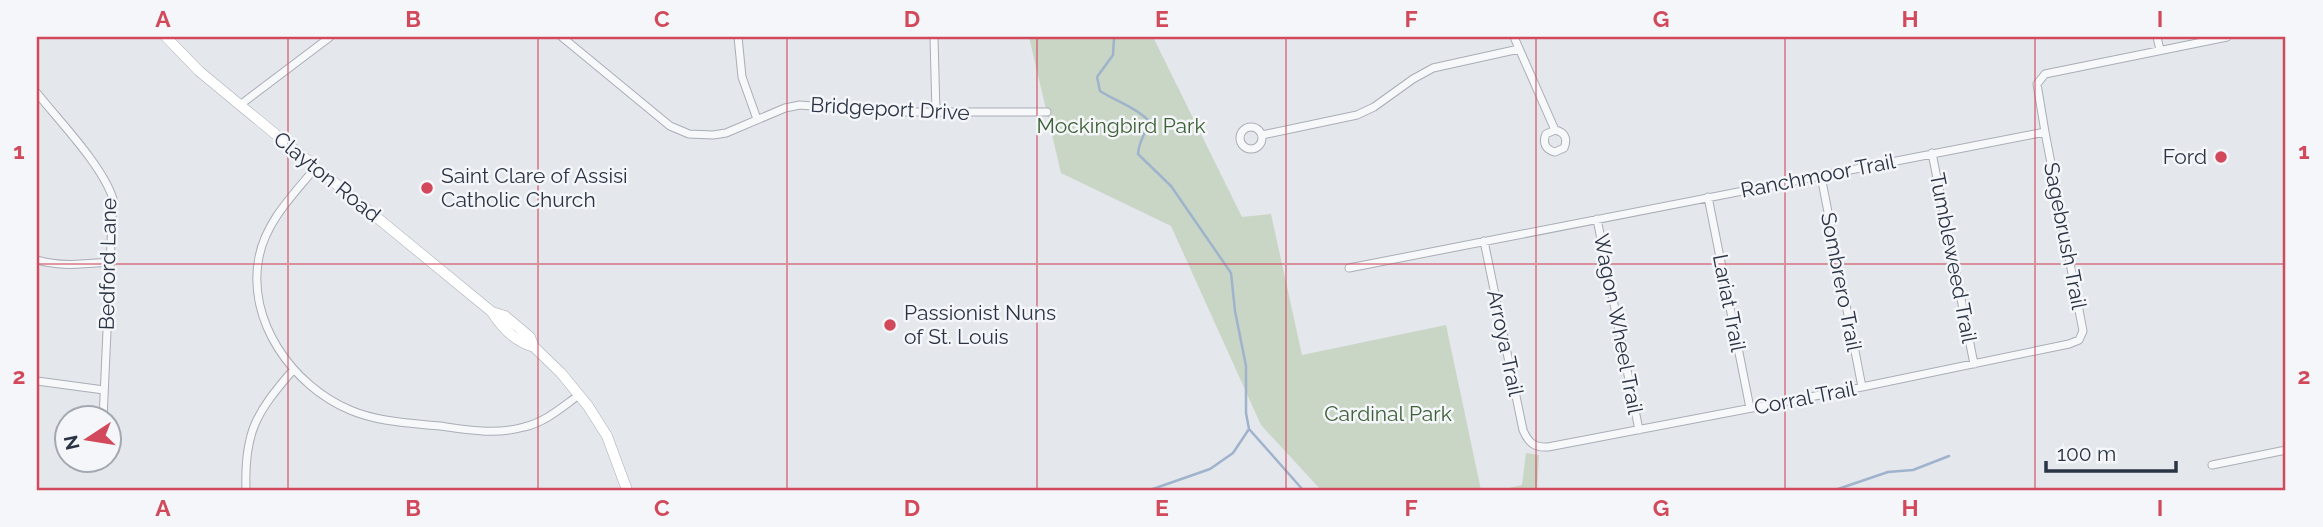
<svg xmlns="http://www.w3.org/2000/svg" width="2323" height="527" font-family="Raleway,sans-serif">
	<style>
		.green { fill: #c9d6c5 }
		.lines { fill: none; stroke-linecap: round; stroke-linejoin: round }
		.stream { stroke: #9fb4cc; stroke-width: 2.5 }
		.street-casing { stroke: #a9aeb7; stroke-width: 9 }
		.secondary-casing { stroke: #a9aeb7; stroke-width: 11 }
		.street { stroke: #f7f8fa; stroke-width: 7 }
		.secondary { stroke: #fff; stroke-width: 10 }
		.grid { fill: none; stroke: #d1495b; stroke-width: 2; stroke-opacity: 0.55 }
		.poi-dot { fill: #d1495b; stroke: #f4f6f9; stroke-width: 2.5 }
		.labels { text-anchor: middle; stroke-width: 5; stroke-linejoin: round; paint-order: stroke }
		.street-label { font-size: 21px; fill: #2b3445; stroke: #f4f6f9 }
		.park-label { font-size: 21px; fill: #3f6138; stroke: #f4f6f9 }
		.poi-label { font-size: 21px; fill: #2b3445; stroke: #f4f6f9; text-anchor: start }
		.neatline { fill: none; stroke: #d1495b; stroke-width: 2.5 }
		.grid-label { font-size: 23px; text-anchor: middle; font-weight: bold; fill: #d1495b }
	</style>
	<rect width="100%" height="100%" fill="#e4e7ec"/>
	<!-- green -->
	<path class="green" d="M1029,37H1153L1242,217L1271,214L1302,355L1446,325L1481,490H1321L1261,425L1171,226L1061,173Z
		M1526,453L1539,455L1537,490H1499L1522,485Z"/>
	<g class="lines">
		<!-- stream -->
		<path class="stream" d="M1112,37L1114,38L1113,55L1097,77L1100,91C1117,102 1134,106 1148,120C1147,134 1139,139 1138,154L1171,186L1231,273L1235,311L1246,366V413L1249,429L1303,490
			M1150,490L1210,469L1233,453L1249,429
			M1835,490L1888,472L1913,470L1949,456"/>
		<!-- street casing -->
		<g class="street-casing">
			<path id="street" d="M562,37L670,126L689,134L713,135L726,133L785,108L800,105L881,112H1047
				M738,37L742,77L757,119
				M934,37L936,113
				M1514,37L1555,130C1565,132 1568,139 1564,148L1555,152C1546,150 1542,143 1546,134L1555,130
				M2157,37L2160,50
				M37,93C59,121 103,166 113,199L103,419
				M240,105L330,37
				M1240 138a11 11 0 1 1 22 0a11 11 0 1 1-22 0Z
				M1262,135L1357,115L1374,107L1413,79L1433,68L1519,49
				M1932,153L1974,364
				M316,167C294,194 266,221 259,257C246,321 293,386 350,410C378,422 410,423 440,426C468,430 496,435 524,427C546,422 562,407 579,395
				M1821,176L1862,387
				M1708,197L1750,408
				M1597,219L1639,430
				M1484,241L1523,430C1528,442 1534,448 1548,447L1862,387L2069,344L2079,340L2083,331L2045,132
				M37,260C60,267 85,264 110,262
				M1349,268L2045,132L2037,84L2045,74L2227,37
				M37,381L104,390
				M2212,465L2286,450
				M246,490C244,432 256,413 293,370"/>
		</g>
		<!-- secondary casing -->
		<g class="secondary-casing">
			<path id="secondary" d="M166,37L199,71L240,105L492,312L505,316L530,337L534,347L561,373L588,406L607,436L627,490
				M492,312C502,328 516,342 534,347"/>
		</g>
		<!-- street -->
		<use href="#street" class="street"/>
		<!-- secondary -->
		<use href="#secondary" class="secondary"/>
	</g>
	<!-- grid -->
	<path class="grid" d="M288,37V490M538,37V490M787,37V490M1037,37V490M1286,37V490M1536,37V490M1785,37V490M2035,37V490M37,264H2286"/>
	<!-- markers -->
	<g class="poi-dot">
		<circle cx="2221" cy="157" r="7"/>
		<circle cx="427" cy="188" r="7"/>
		<circle cx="890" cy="325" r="7"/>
	</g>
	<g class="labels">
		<!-- street labels -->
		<g class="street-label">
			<text transform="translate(890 109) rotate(3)" y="7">Bridgeport Drive</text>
			<text transform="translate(1818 176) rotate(-11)" y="7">Ranchmoor Trail</text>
			<text transform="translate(327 177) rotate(39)" y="7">Clayton Road</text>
			<text transform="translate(2065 236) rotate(79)" y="7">Sagebrush Trail</text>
			<text transform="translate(1953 258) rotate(79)" y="7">Tumbleweed Trail</text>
			<text transform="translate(108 264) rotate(-89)" y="7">Bedford Lane</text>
			<text transform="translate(1841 282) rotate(79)" y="7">Sombrero Trail</text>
			<text transform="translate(1729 303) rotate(79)" y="7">Lariat Trail</text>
			<text transform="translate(1618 324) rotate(79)" y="7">Wagon Wheel Trail</text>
			<text transform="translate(1505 343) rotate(78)" y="7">Arroya Trail</text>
			<text transform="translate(1805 398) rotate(-11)" y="7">Corral Trail</text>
		</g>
		<!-- park labels -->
		<g class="park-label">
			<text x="1121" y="133">Mockingbird Park</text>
			<text x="1388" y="421">Cardinal Park</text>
		</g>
		<!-- poi labels -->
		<g class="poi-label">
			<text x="2207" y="164" text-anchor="end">Ford</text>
			<text x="441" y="183">Saint Clare of Assisi<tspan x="441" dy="24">Catholic Church</tspan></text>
			<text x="904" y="320">Passionist Nuns<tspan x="904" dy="24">of St. Louis</tspan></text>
		</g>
	</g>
	<!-- border -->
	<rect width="2323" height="527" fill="none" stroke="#f4f6f9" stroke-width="77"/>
	<!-- north arrow -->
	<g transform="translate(88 439) rotate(258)"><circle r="33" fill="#f4f6f9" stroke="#a4a8b1" stroke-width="2"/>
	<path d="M0-5L12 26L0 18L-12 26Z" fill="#d1495b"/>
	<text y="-10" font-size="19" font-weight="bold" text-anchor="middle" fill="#2b3445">N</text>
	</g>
	<!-- scale -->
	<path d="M2046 461v10h130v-10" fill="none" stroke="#2b3445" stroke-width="3.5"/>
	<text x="2057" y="461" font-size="21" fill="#2b3445" stroke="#f4f6f9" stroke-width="5" paint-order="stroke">100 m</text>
	<rect x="38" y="38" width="2246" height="451" class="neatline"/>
	<g class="grid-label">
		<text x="163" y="27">A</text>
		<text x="413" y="27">B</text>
		<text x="662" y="27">C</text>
		<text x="912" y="27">D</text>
		<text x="1162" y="27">E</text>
		<text x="1411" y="27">F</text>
		<text x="1661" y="27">G</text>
		<text x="1910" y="27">H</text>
		<text x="2160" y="27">I</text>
		<text x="19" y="159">1</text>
		<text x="2304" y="159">1</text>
		<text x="19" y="384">2</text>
		<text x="2304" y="384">2</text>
		<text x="163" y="516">A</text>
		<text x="413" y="516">B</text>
		<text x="662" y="516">C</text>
		<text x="912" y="516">D</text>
		<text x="1162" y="516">E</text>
		<text x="1411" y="516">F</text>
		<text x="1661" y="516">G</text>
		<text x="1910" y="516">H</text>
		<text x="2160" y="516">I</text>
	</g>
</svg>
